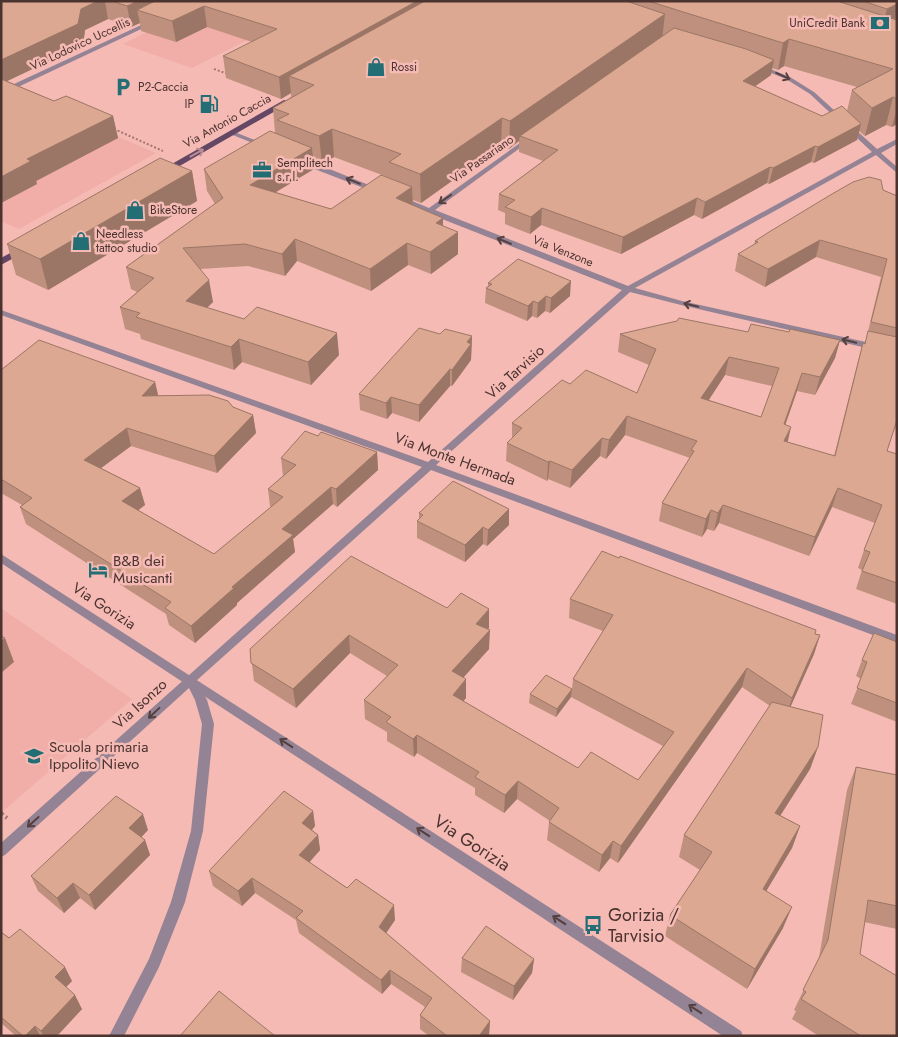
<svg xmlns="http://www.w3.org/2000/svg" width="898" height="1037" font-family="Jost,sans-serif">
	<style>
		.built { fill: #f1ada7 }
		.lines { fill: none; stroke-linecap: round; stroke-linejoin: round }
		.path-far1 { stroke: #a07671; stroke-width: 2; stroke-dasharray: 2 2; stroke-linecap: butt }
		.path { stroke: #a07671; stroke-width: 4; stroke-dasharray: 3 3; stroke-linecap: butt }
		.minor { fill: #938394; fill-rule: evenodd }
		.tertiary { fill: #938394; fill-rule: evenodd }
		.primary { fill: #634765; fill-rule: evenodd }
		.wall { fill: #be907d; fill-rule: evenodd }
		.shaded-wall { fill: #9b7666 }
		.building { fill: #dda891; stroke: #9b7666; fill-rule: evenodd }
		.oneway { stroke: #563f3f }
		.oneway2 { stroke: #bb8c94 }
		.labels { text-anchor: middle; stroke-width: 5; stroke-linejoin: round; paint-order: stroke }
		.far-poi-label { font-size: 12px; fill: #4b3330; stroke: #f6bab4; text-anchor: start }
		.far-street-label { font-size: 12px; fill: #4b3330; stroke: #f6bab4 }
		.street-label { font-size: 15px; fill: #4b3330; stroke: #f6bab4 }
		.poi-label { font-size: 15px; fill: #4b3330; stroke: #f6bab4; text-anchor: start }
		.near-street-label { font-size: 18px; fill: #4b3330; stroke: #f6bab4 }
		.near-poi-label { font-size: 18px; fill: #4b3330; stroke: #f6bab4; text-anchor: start }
	</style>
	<rect width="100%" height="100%" fill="#f6bab4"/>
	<!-- built -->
	<path class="built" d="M209,1L295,16L192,68L123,44Z
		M20,95L156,153L19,229L1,221V104Z
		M1,608L132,699L1,813Z"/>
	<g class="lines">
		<!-- path-far1 -->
		<path class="path-far1" d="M214,69L228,74
			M114,129L163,151"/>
		<!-- path -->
		<path class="path" d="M1,813L7,818"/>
		<!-- minor -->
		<path class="minor" d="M152,20L154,21V23L1,95V90Z
			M759,66H763L790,77L814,92L877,149L897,139V144L881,153L897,167V173L876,155L635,288L682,301L897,349V355L681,305L630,292L436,465L897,635V644L431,470L196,681L207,700L214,724L203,831L185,902L159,967L124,1036H109L149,959L171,902L191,831L202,724L195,700L189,688L5,855L1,857V843L422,467L1,315V310L428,462L622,290L399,202V198H405L429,208L527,138H531V140L435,210L628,286L872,152L810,94L786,79L759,68Z
			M232,131L267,145L269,146L263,147L230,134L229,133Z
			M299,159H305L381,190L380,192H374L299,163Z"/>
		<!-- tertiary -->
		<path class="tertiary" d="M1,554L741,1031L743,1036H723L1,563Z"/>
		<!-- primary -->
		<path class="primary" d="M284,100L291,102L164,175L161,176L156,173Z
			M25,245L28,246V250L1,265V258Z"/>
	</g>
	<!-- wall -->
	<path class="wall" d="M1,1H897V124L892,127L886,125L865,136L859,131L857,140L814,163L811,162L769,184L767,183L702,219L694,215L621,254L541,225L530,234L505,224V213L498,210L499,194L543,161L519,152V141L509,149L501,146L421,203L413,200V205L443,218V226L458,254L431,274L408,265L371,291L297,261L285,276L248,266L200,269L213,302L207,308L339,355L311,385L242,362L234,370L141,339L140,334L125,329L120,307L137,292L131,289L126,267L215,204L207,191L204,169L275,133L273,108L291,97V93L281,99L226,78L223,56L252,42L207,27L176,42L141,31L140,23L131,27L108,19L85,30L83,45L7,81L54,101L113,116L118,138L36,181L37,184L1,203ZM784,66L857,87L852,90L847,111L822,116L755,86L771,75L772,68L778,70ZM334,157L390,178L331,209L275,192L314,169L313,161L322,164Z
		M192,171L197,201L48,290L16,275L7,244Z
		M883,190L897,196V422L887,451L897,454V604L856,589L862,570L858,568L864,550L875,523L832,507L809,556L719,523L714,531L707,529L702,537L659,521L662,503L690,458L625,435L606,459L600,456L570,488L548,479L547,481L506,461L507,443L512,438V423L570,384L637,393L649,365L618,352L620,334L789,332L840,340L835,358L815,395L797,391L785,425L787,442L834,456L858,361L863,343L865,344L866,340L881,277L816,257L765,287L735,271L738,254L754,245L755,241ZM725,375L772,386L761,417L709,400Z
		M488,283L570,296L550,313L545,311L537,318L532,316L527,321L485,303L486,288L488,287Z
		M440,334L472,336L471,360L452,386H450L419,422L392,413L387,419L360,410L359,394Z
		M1,370L155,382L158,396L233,407L253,415L256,433L217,473L131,446L101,468L140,488L145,505L138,510L214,554L271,507L270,506L268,489L283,476L281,458L318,436L377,452L378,470L337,507L333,504L293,539L295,552L237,603V605L195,643L169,625L166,614L26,524L20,507L22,505L1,493Z
		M509,509V525L487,546L483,544L465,562L417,538V521L419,519V513Z
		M570,599L815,634L820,635L814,654L790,707L818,747L810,769L780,815L800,826L792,848L766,891L783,928L747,989L665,936L670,915L700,870L679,857L684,835L770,706L742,687L618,863L610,858L599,872L547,840L549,822L550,821L517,799L504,813L475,795V788L417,753L414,757L387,741V732L365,719L364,700L387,676L350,653L296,708L254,681L250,649L447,608L489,628L487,629L489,649L463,678L466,698L463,701L578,768L638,780L663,746L571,697L556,717L529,703L530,694L572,689L573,679L603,631L569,618Z
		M897,642V722L851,704L861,679L856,676L862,660Z
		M856,767L897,775V929L864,922L860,954L897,1036H819L792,1019L796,1011L794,1010L819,958L847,790Z
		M313,811L315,826L312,830L318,835L320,850L309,862L395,920L386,933L490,1021L489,1035L488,1036H429L420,1029V1015L425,1007L391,984L382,994L299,933L296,920L255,893L242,906L213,886L209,871Z
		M148,830L141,837L145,840L150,855L95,910L80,898L64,913L38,891L31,876Z
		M1,932L72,981L66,987L82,1009L57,1036H16L1,1023Z
		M462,958L534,959L532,973L513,1000L461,972Z"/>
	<!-- shaded-wall -->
	<path class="shaded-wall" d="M98,1H105L108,19L85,30L83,45L1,84V60L81,9Z
		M138,1H186L137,10L140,23L131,27L127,6Z
		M417,1H451L289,76L291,93L281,99L279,77Z
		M897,4V12L892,29L880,35L887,9Z
		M204,6L207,27L176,42L172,21Z
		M665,14L662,40L520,136L519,141L509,149L510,121Z
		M789,39L784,66L778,70L783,43Z
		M774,60L771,75L740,97L743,81Z
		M893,97L886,125L865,136L872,108Z
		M897,108V124L892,127Z
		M113,116L118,138L36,181L37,184L1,203V177L27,159Z
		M502,118L501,146L421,203L420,174Z
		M861,124L857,140L814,163L818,147Z
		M332,129L334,157L322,164L319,136Z
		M815,146L811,162L769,184L773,168Z
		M312,148L314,169L253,206L250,185Z
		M770,167L767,183L702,219L705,202Z
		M192,171L197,201L48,290L40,259Z
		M412,187L413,208L396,198Z
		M697,198L694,215L621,254L623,237Z
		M542,208L541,225L530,234L531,217Z
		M443,218V240L436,223Z
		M458,232V254L431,274L430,252Z
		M295,239L297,261L285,276L282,254Z
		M820,240L816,257L765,287L768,269Z
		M407,243L408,265L371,291L370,269Z
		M209,280L213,302L190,323L186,301Z
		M571,281L570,296L550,313L551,298Z
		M546,296L545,311L537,318L538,303Z
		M533,301L532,316L527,321L528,306Z
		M337,333L339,355L311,385L308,362Z
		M472,336L471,360L452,386V370L467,342Z
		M239,339L242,362L234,370L231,347Z
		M840,340L835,358L815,395L820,377Z
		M729,357L725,375L698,416L701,398Z
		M450,369V386L419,422V405Z
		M802,373L797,391L779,443L784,424Z
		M155,382L159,399L142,396Z
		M391,397L392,413L387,419L386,403Z
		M253,415L256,433L217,473L214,456Z
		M627,416L625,435L606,459L609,440Z
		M791,427L787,445L784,441Z
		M127,428L131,446L89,477L84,460Z
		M602,438L600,456L570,488L572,470Z
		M377,452L378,470L337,507L336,489Z
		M550,461L548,479L547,481L548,462Z
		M331,487L333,504L293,539L295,552L237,603V605L195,643L191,626L232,587L282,529Z
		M140,488L145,505L127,519L122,501Z
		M838,488L832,507L809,556L815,537Z
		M723,505L719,523L714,531L718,513Z
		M509,509V525L487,546L488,530Z
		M711,510L707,529L702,537L706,519Z
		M483,527V544L465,562V545Z
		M489,609V628L476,642V624Z
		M490,630L489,649L452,690V671Z
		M349,635L350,653L296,708L293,689Z
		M820,635L814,654L786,717L792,698Z
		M5,638L14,662L1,673V641Z
		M747,668L742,687L618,863L621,846Z
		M466,679V698L453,714V695Z
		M572,689L571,697L556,717L557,709Z
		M417,735V753L414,757L413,739Z
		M818,747L810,769L768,835L775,813Z
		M518,781L517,799L504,813L505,795Z
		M313,811L315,826L304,839L302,823Z
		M143,814L148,830L135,844L129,828Z
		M800,826L792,848L755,910L763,889Z
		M318,835L320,850L302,871L299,855Z
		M145,840L150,855L95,910L89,895Z
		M613,841L610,858L599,872L602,855Z
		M252,878L255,893L242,906L238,891Z
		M73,883L80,898L64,913L57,898Z
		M394,905L395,920L380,942L379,927Z
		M792,907L783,928L747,989L755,969Z
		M534,959L532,973L513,1000L514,986Z
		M65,967L72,981L62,991L55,977Z
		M390,970L391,984L382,994L381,980Z
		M75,995L82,1009L57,1036H44L41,1031Z
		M490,1021L489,1035L488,1036H479Z
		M35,1026L40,1036H25Z"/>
	<!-- building -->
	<path class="building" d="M1,1H98L81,9L78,24L1,60Z
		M112,1H138L127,6Z
		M155,1H417L279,77L223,56L277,29L204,6L172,21L137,10Z
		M425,1H626L665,14L510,121L502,118L420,174L389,162L401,154L332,129L319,136L277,120L289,114L273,108L314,85L289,76Z
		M648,1H837L897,20V99L893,97L872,108L852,90L893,69L789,39L783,43Z
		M863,1H897V4L887,9Z
		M674,28L746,49L774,60L743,81L822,116L842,106L861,124L818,147L815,146L773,168L770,167L705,202L697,198L623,237L542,208L531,217L505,207L515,200L499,194L558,150L520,136Z
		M1,79L54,101L66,96L113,116L27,159L31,161L1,177Z
		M270,131L312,148L250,185L331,209L381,175L412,187L396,198L443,218L436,223L458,232L430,252L407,243L370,269L295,239L282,254L245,244L183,248L209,280L186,301L244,319L257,307L337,333L308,362L239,339L231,347L136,317L140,313L120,307L154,278L126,267L223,198L204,169Z
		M160,158L192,171L40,259L7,244Z
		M869,177L881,180L883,190L897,196V328L871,322L887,259L820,240L768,269L738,254L758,242L755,241L769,232L832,194L853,182Z
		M518,259L571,281L551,298L546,296L538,303L533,301L528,306L486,288L492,284L488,283Z
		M679,318L748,332L751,324L789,332L790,329L840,340L820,377L802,373L784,424L791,427L784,441L835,456L863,343L865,344L868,331L897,337V420L887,451L897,454V583L862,571L870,552L864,550L882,505L838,488L815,537L723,505L718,513L711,510L706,519L662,503L694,451L691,450L697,441L627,416L609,440L602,438L572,470L550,461L548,462L507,443L522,428L512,423L562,380L570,384L586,370L637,393L656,349L620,334L677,321ZM729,357L779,368L761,417L701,398Z
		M419,328L440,334L445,329L472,336L467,342L471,344L452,370L450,369L419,405L391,397L386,403L359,394Z
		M39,340L155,382L142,396L209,395L228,401L233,407L253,415L214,456L127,428L84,460L140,488L122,501L214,554L283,497L268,489L296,465L281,458L305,431L318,436L321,432L377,452L336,489L331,487L282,529L293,535L232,587L234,588L191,626L165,608L171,602L20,507L32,498L1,479V370Z
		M453,481L509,509L488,530L483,527L465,545L417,521L423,515L419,513Z
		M602,551L619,558L620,556L816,630L815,634L820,635L792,698L747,668L621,846L613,841L602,855L549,822L559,808L518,781L505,795L475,777L479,772L417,735L413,739L386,722L391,717L364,700L398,665L349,635L293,689L251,663L250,649L351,556L447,608L461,593L489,609L476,624L490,630L452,671L466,679L453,695L578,768L591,752L638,780L674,732L573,679L613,615L570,599Z
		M874,633L897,642V703L857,688L867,662L862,660Z
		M1,636L5,638L1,641Z
		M546,675L572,689L557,709L530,694Z
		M772,702L823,715L818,747L775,813L800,826L763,889L792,907L755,969L670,915L712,852L684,835Z
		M856,767L897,775V906L868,900L860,954L897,976V1036H861L801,999L806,992L803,990L828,940Z
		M284,791L313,811L302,823L318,835L299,855L347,888L356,879L394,905L379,927L490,1021L479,1036H447L420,1015L432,998L390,970L381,980L296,918L303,911L252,878L238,891L209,871Z
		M116,796L143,814L129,828L145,840L89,895L73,883L57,898L31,876Z
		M486,926L534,959L514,986L462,958Z
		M20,929L65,967L55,977L75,995L41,1031L35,1026L25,1036H23L1,1017V932L9,938Z
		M219,991L275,1036H180Z"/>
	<!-- one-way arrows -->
	<defs><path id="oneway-shaft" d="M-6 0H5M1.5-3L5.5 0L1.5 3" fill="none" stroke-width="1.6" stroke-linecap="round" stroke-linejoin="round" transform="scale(1.25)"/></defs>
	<g class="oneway">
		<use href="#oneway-shaft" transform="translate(783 76) rotate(25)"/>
		<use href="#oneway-shaft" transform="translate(353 181) rotate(-158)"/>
		<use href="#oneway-shaft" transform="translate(445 199) rotate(145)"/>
		<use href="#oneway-shaft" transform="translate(504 241) rotate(-158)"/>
		<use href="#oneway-shaft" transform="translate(691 305) rotate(-167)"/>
		<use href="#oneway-shaft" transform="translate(849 341) rotate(-167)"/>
		<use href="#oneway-shaft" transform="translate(154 713) rotate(137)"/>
		<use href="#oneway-shaft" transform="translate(286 743) rotate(-147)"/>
		<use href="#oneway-shaft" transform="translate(33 822) rotate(138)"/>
		<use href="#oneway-shaft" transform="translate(423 832) rotate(-147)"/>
		<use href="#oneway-shaft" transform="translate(559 920) rotate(-147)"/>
		<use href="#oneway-shaft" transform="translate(695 1009) rotate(-147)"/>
	</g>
	<use class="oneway2" href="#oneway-shaft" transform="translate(197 153) rotate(-29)"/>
	<!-- icons -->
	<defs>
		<g id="bank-bare" transform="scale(1.5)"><path d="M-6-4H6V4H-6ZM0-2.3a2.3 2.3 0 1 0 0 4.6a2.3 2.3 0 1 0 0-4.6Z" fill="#236e75" stroke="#f6bab4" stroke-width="2.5" paint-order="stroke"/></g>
		<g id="shop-bare" transform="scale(1.5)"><path d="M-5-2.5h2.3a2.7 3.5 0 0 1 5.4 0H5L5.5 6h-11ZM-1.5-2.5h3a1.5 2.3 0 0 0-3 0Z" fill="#236e75" stroke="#f6bab4" stroke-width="2.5" paint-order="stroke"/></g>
		<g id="parking-bare" transform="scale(1.5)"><path d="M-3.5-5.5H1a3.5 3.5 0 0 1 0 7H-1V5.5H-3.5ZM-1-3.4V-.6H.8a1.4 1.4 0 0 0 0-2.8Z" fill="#236e75" stroke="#f6bab4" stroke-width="2.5" paint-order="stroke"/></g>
		<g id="fuel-bare" transform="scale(1.5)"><path d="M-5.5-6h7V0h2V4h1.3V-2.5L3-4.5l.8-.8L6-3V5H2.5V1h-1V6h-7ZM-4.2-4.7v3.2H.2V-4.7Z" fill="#236e75" stroke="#f6bab4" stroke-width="2.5" paint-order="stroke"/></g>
		<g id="office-bare" transform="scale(1.5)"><path d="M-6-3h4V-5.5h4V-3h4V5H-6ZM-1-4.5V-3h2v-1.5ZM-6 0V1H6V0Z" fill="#236e75" stroke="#f6bab4" stroke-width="2.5" paint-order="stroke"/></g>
		<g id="hotel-bare" transform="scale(1.5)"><path d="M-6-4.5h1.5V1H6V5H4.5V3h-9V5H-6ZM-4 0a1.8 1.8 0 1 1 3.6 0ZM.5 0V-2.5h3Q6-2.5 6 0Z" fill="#236e75" stroke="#f6bab4" stroke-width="2.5" paint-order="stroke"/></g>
		<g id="school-bare" transform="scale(1.5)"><path d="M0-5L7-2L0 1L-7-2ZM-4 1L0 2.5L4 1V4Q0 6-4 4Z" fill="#236e75" stroke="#f6bab4" stroke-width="2.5" paint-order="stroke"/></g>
		<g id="bus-bare" transform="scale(1.5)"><path d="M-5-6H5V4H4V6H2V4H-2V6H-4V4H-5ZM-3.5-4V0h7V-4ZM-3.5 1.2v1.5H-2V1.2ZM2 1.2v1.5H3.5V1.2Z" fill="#236e75" stroke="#f6bab4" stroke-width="2.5" paint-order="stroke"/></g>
	</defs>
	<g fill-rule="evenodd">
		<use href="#bank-bare" x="880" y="23"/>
		<use href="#shop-bare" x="376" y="67"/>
		<use href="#parking-bare" x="123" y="87"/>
		<use href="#fuel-bare" x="209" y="104"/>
		<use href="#office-bare" x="262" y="170"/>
		<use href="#shop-bare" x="135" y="210"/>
		<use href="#shop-bare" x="81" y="241"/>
		<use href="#hotel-bare" x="98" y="570"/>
		<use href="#school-bare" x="34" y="756"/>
		<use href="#bus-bare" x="593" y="925"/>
	</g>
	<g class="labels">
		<!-- far-poi labels -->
		<g class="far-poi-label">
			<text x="865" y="27" text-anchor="end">UniCredit Bank</text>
			<text x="391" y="71">Rossi</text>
			<text x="138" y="91">P2-Caccia</text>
			<text x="194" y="108" text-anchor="end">IP</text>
			<text x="277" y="167">Semplitech<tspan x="277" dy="14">s.r.l.</tspan></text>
			<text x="150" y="214">BikeStore</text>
			<text x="96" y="238">Needless<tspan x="96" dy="14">tattoo studio</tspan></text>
		</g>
		<!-- far-street labels -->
		<g class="far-street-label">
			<text transform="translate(80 44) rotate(-25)" y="4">Via Lodovico Uccellis</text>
			<text transform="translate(227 121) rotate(-29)" y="4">Via Antonio Caccia</text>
			<text transform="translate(482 159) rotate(-35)" y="4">Via Passariano</text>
			<text transform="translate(563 251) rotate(22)" y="4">Via Venzone</text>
		</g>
		<!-- street labels -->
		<g class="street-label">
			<text transform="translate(515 372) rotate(-42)" y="5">Via Tarvisio</text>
			<text transform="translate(455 459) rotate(20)" y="5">Via Monte Hermada</text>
			<text transform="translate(104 606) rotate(33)" y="5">Via Gorizia</text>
			<text transform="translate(140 704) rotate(-42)" y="5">Via Isonzo</text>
		</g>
		<!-- poi labels -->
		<g class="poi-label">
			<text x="113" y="566">B&amp;B dei<tspan x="113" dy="17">Musicanti</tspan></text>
			<text x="49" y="752">Scuola primaria<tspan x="49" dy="17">Ippolito Nievo</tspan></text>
		</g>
		<!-- near-street labels -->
		<g class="near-street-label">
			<text transform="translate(472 843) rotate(33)" y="6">Via Gorizia</text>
		</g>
		<!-- near-poi labels -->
		<g class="near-poi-label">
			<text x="608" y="921">Gorizia /<tspan x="608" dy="21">Tarvisio</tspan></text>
		</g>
	</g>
	<!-- border -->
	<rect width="898" height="1037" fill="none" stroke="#4b3330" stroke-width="5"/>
</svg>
